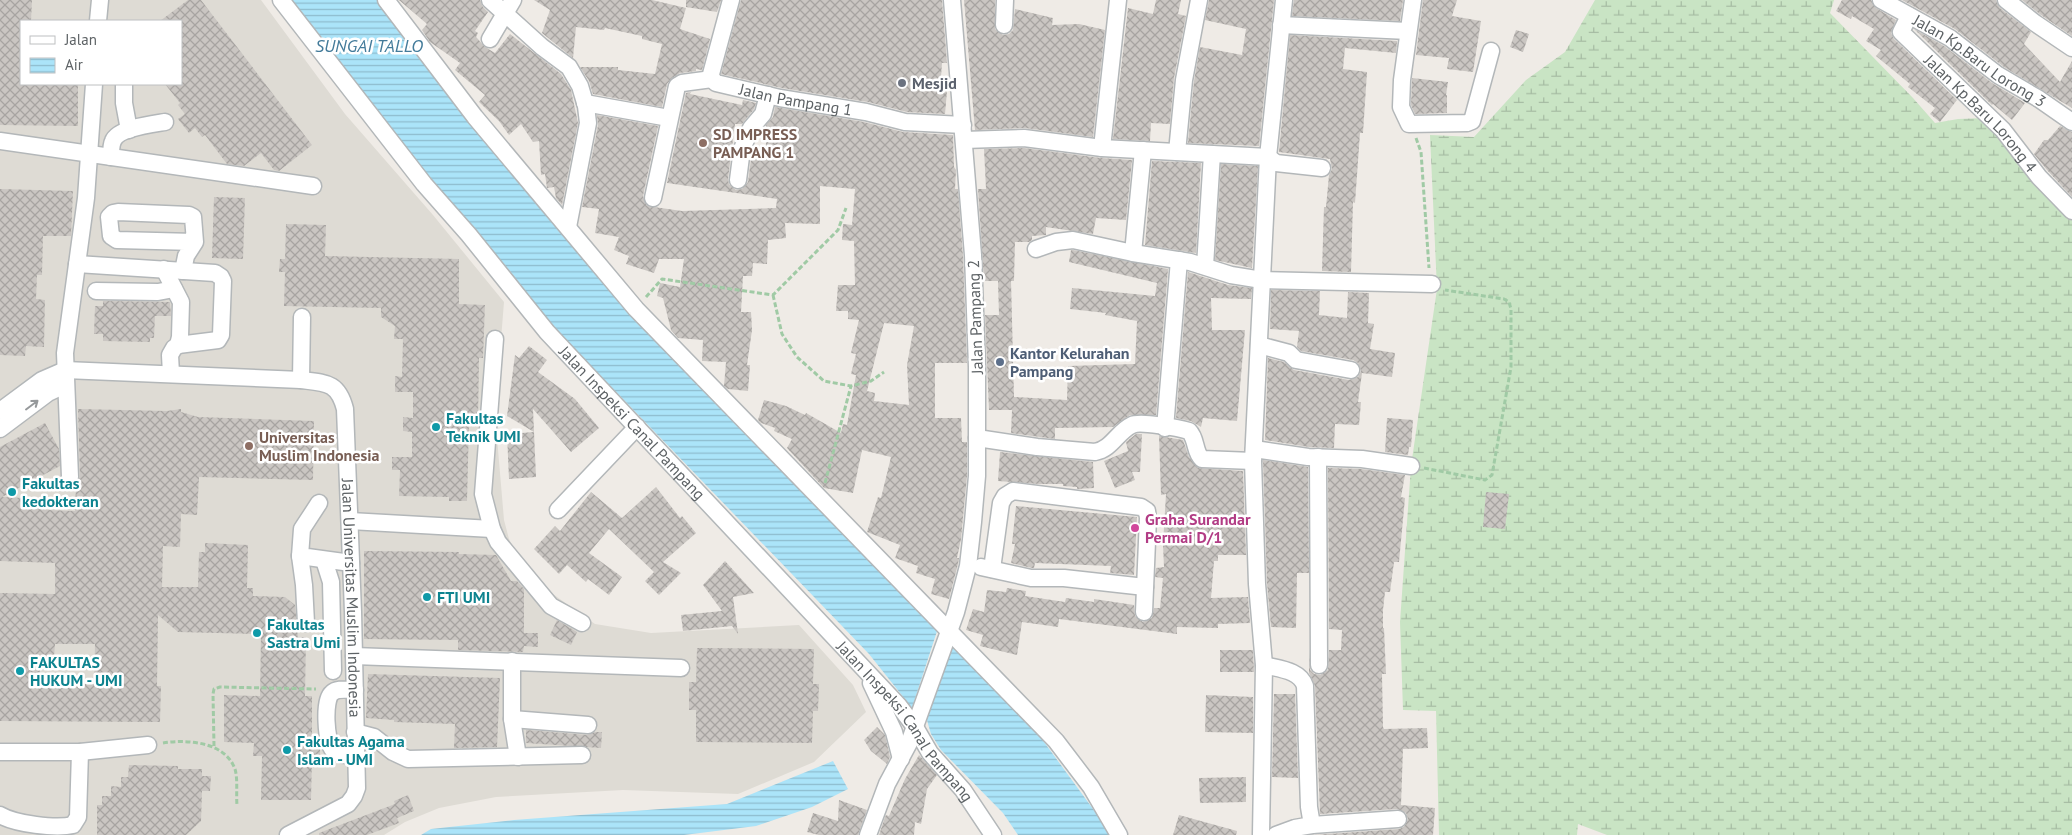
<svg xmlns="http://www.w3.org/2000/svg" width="2072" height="835" font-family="'PT Sans',sans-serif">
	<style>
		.education { fill: #dedbd4; fill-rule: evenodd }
		.wetland { fill: url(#wetland-marsh) }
		.water { fill: url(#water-rules) }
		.building { fill: url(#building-cross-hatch); fill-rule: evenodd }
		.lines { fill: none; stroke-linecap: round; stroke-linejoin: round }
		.minor-casing { stroke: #b3b7b9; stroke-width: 19 }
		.path { stroke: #a0caa5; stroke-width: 3; stroke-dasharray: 5 2.5; stroke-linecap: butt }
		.minor { stroke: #fff; stroke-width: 16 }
		.oneway { stroke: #96999b }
		.worship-dot { fill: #6b7280; stroke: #fff; stroke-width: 2 }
		.education-dot { fill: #8d6e63; stroke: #fff; stroke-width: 2 }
		.service-dot { fill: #5c6f8a; stroke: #fff; stroke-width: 2 }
		.culture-dot { fill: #0f9aa8; stroke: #fff; stroke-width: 2 }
		.hotel-dot { fill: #d1479c; stroke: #fff; stroke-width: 2 }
		.labels { text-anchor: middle; stroke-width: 5; stroke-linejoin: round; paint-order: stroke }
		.street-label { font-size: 16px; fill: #5d6265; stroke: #fff }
		.worship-label { font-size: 16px; font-weight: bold; fill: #5b616d; stroke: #fff; text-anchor: start }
		.education-label { font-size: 16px; font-weight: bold; fill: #785e54; stroke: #fff; text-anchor: start }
		.service-label { font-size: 16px; font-weight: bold; fill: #4e5e75; stroke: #fff; text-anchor: start }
		.culture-label { font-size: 16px; font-weight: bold; fill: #0d838f; stroke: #fff; text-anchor: start }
		.hotel-label { font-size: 16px; font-weight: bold; fill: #b23c85; stroke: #fff; text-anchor: start }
		.water-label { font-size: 18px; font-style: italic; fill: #437b9a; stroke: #fff }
	</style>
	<defs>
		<pattern id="wetland-marsh" width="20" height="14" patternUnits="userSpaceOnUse" patternTransform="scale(1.25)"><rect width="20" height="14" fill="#c9e4c4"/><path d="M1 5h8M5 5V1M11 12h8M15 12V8" fill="none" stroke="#a6bca3"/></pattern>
		<pattern id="water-rules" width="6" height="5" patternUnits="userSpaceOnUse" patternTransform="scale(1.25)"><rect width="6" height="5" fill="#abe4f9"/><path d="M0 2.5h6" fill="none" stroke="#8ebccd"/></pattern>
		<pattern id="building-cross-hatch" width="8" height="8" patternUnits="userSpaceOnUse" patternTransform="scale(1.25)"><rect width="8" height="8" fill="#cac6c2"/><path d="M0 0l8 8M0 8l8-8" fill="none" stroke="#a7a4a1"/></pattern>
	</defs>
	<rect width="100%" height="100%" fill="#efebe6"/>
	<!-- education -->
	<path class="education" d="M0,0H261L345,114L433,215L504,302L495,414L504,520L509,539L519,559L543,587L595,624L651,633L799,625L853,685L866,712L814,762L738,794L623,790L496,797L439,808L405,822L384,835H0ZM21,21H181V84H21Z"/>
	<!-- wetland -->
	<path class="wetland" d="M1595,0H1834L1830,13L1913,98L1935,123L1958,119L1986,118L2072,214V835H1607L1578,824L1577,835H1439L1436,711L1403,710L1400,622L1411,466L1437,289L1430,135L1474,137L1526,80L1565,52Z"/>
	<!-- water -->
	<path class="water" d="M287,0H378L474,121L939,625L912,708L869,654L539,312L510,271L400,142Z
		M952,642L1008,700L1039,735L1112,835H1018L1003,813L941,750L931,734L926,717Z
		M833,761L848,789L812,807L756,826L684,835H421L431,829L514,820L727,804Z"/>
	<!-- building -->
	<path class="building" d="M0,0H32L31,21H21V84H78V126L0,125Z
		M188,0H201L312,145L279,171L274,170L261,153L244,166L227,164L205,135L202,137L195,128L189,133L178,119L185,114L178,105L180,103L165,84H181V21H160Z
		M399,0H480L483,7L488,12L475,31L478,33L476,37L485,47L495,53L510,34L561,74L571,90L578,123L562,205L556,198L554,187L547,188L545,174L541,175L539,141L533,142L521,124L509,135L499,121L479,102L485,95L455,70L460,63L430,42L422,30L427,24Z
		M534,0H652L686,8L680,29L710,39L702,70L696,69V71L680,73L672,78L667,84L662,107L593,94L589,81L580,67H618V70L655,74L662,44L642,39V36L605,28L604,30L576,27L573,58L542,33L550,10Z
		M686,0H721L717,12L686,7Z
		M741,0H942L947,63H942L940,91H947L945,114L907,112L868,102L782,88L721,74Z
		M964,0H995V29L1003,35L1009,34L1013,30L1015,9L1053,18L1052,25L1079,24L1105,30L1093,137L1025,128L975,130Z
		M1156,0H1181L1178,14L1186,16L1174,78L1170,124L1151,123L1150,141L1113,139L1128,8L1153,14Z
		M1209,0H1274L1259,146L1188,143L1194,81L1200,47L1242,55L1246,29L1205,20Z
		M1294,0H1403L1400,21L1292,16Z
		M1423,0H1457L1452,16L1481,21L1473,72L1447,69L1449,58L1416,55Z
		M1842,0H1871L1876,8L1896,20L1891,33L1894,39L1957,100L1940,122L1930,114L1935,108L1908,87L1910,84L1876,56L1881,50L1866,41L1874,29L1852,16L1851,19L1836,11Z
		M1902,0H1996L2000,8L2031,32L2024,44L2060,82L2072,61V108L2004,67L1955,29Z
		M2022,0H2072V36L2041,15Z
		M1914,29L1944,46L1992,83L2025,103L2012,120L1993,104L1992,105Z
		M1516,30L1529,34L1523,52L1510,47Z
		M1290,35L1397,41L1396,53L1345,48L1343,69L1367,72L1363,133H1360L1355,203L1353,202L1351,272L1322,271L1324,207H1326L1329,175L1332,169L1330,159L1279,152Z
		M1412,78L1448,82L1446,95H1447V113L1415,114L1411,105Z
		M691,92L690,94L742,105L743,100L756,103L754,109L742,124H735L728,179L729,184L736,190L742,189L748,182L752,151L766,152V125L773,117L775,107L864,122L903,132L953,135L954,167L956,170L955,189H958L963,256L967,363H935V418H961L962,442H967V476L961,539L957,558H959L958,564L949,599L931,594L935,579L916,573L918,566L895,558L900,545L867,532L878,497L881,498L891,457L862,450L853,493L824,488L787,448L792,439L774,431L775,428L761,423L758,420L764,400L786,406L805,415L806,413L841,433L843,424L847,425L856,375L851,374L856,354L851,353L859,320L848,319V311H836L838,285H855L854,241L842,240L843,224L852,225L855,189L820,186V224L785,223L786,238L768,240L767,264L753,263L752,276H743L741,312H751L752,330L747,365H750L748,391L728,389L724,386L726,362L702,361L703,340L678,338L671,330L663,298L657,296L660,283L680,287L684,259H659L654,273L626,264L629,256L614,250L619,237L595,233L599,209L582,207L598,125L597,115L658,126L643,196L647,206L682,211L776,208L777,199L667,183L686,93ZM884,323L914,326L907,365L909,405L874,401L875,393L867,391Z
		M2060,126L2072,132V197L2047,170L2034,154L2044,140H2048Z
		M1024,148L1101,158L1132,160L1126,220L1096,218L1093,234L1046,227V235L1032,236V240L1029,242H1015L1014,281H1011L1014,397L1067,400L1068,366L1135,364L1137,321L1105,315L1106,313L1070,309L1072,288L1155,296L1157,283L1069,262L1071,250H1073L1168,269L1156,415H1130L1113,427L1055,428V439L1011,433L1012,410H989L985,315H999L998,281H984L978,189H986L984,149Z
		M1152,161L1201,163L1196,253L1145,245Z
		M1221,164L1258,166L1252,268L1215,260Z
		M0,189L73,191L71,236H43L42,275H37L36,299L45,300L44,347L26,346L25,356L0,355Z
		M214,197L245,198L243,259L212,258Z
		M286,224L326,225L325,256L459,259V304L485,305L483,358H479L478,423H469L467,501H449V497L399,496L400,470H392V457H412V432L403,431V417L413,418V392H395V376L402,377L403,339H394L395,326L381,317V308L284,306L285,272H279L280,259H285Z
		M1188,272L1228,285L1252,288L1251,299L1211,298L1212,330H1245L1237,421L1203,418L1201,427L1191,421L1176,418Z
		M1271,290L1320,291L1319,315L1347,318L1348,292L1369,293L1368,323L1374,324L1370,349L1395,353L1392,377L1362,373L1358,402H1361L1359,425L1335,424L1334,448L1309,447L1265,440L1268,358L1284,362L1294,370L1349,380L1358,377L1361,371L1358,363L1353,360L1301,351L1297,347L1299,331L1270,329Z
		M103,301L170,302L171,316H155L154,338H150V342L103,341V334H94L95,306H103Z
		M529,346L547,360L538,372L575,399L599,428L571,452L533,409L534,432L507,416L515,355L519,358Z
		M78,409L167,411L181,409V412L198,417L314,421L313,480L199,477L197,515L181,514L180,547L163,546L162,587H198L199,552H205V543L248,545L247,588H253V596L285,597L295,605L298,637H306L305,696H312V743L320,744V756H312L311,800H261L262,756H253L254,743L224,742V695L260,696L261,634L178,632L158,615L157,686H161L160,722L0,721V593L55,594V563L0,561V447L45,423L59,449L60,466L2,497L47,499V510L75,511L76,485L80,477ZM55,644H95L94,684L40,683V658H54Z
		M1387,418L1413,420L1411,447H1409L1408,455L1385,452Z
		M534,432L536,477L509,479L507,434Z
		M1136,434H1142L1140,472H1132L1135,480L1115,488L1104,461L1128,451L1126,442Z
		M1159,436L1183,440L1189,457L1198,468L1243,471L1246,555H1218V561H1214L1211,598L1248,597L1250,623L1218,624V628L1177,627V634L1059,619L1058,627L1022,622L1017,655L980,646L983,635L966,630L973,609L984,612L987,590L1006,592L1007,588L1026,591L1025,596L1065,602L1066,598L1094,602V599L1134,605L1135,616L1143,622L1152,618L1154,608H1160L1163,578L1155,577L1156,568L1164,567L1163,544L1166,494L1161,495Z
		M1000,452L1093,462L1094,488L1077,489V487L1063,486V484H1039L998,481Z
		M1263,460L1308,467L1309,573H1297L1296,628L1271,627L1267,583Z
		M1328,468L1361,469L1405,475L1401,497L1405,498L1399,562H1394L1390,592H1385L1383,610V628H1384L1386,674H1382L1383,727L1384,729L1427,728L1428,748L1403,749L1401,805L1435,808L1433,835H1314L1399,829L1404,827L1408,819L1406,813L1397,809L1320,814L1315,686L1309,673V650L1310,670L1314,674L1320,675L1328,670L1329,650H1341L1342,630L1329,629Z
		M656,487L680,518L682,516L696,533L663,562L681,573L659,595L645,581L654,572L609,529L589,553L622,577L609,595L588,579L586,582L567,565L559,574L534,549L555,526L560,531L591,492L622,518Z
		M1486,492L1509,494L1505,529L1483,527Z
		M1016,506L1137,517L1134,575L1110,573L1111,566L1035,563L1034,568H1032L1011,563L1015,544H1012Z
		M364,551L459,552V554L496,555L511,581H517L524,589V633H538V647L524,646L523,652L458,650V640L364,639Z
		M725,561L754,593L733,597L738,634L732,626L683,631L681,615L722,611L703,585Z
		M557,620L577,632L571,645L550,635Z
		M697,648L814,649L813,684H819L818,711H813L812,743L696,742V710H689V682H696Z
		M1220,650H1253L1254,672H1220Z
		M368,674L500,678L497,747L454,748L455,724L394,722V720L366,718Z
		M1274,694H1295L1298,778L1272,777Z
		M1206,695L1253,697V733L1205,732Z
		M877,727L885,735L890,757L887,764L871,751L864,740Z
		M526,730L587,735L595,732H602L601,748L526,743Z
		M919,755L937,775L927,789L921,824L915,822L914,835H879L885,817L886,815L889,816L905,779Z
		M129,765L178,766V769H202V776H211L210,791H202L201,821L186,835H97V805H102V796H111V786L121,787V777H128Z
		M1246,777V802L1200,803L1199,778Z
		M408,795L414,811L397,818L399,823L367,835H319V833L395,804L394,801Z
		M839,800L867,810L858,835H819L807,832L813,813L838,821Z
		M1179,815L1237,831L1236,835H1173Z"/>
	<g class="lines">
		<!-- minor casing -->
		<g class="minor-casing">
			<g id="minor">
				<path id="s1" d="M281,0L424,184L469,235L547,332L899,706L915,727L930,753L963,790L993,835"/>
				<path d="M386,0L475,117L636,309L1056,741L1091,787L1119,835"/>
				<path d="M490,0L542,47L569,67L580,86L586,106L588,123L568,227"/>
				<path id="s2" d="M731,0L711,74L712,79L716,83L780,98L866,112L905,122L963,125"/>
				<path d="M1413,0L1402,80L1401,107L1409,124L1467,123L1472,121L1491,51"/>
				<path id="s3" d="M1881,0L1950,38L1998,75L2039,99L2072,122"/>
				<path d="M2006,0L2035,23L2072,48"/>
				<path id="s4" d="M1909,16L1901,32L2003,130L2039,177L2072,211"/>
				<path d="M98,21L100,0"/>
				<path d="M1004,25L1005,0"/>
				<path d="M1281,25L1408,31"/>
				<path d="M490,39L513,0"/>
				<path d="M124,84V103L129,130"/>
				<path d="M585,103L669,118"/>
				<path d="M964,140L1024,138L1102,148L1268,157L1276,163L1322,168"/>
				<path d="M0,141L313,186"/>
				<path d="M1102,148L1118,0"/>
				<path d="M1177,152L1184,80L1199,0"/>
				<path d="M111,157C111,152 111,145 113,141C118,128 153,124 165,122"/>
				<path d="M738,180L742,149L751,128L763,114L768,95"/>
				<path d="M653,198L677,86L682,83L712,79"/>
				<path d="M1036,249L1056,242L1073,240L1133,253L1190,262L1231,275L1262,280L1432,284"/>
				<path d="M1133,253L1143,150"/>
				<path d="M77,264L215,273L221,277L223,281L221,335L218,340L178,345"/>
				<path d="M1205,266L1212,154"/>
				<path d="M164,269L181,302L180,337L178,345L174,348L170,355L171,374"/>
				<path d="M183,271L186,256L195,242L193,217L189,215L118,212L113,213L109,217L111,236L117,240L195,242"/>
				<path d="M96,291L158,292L174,289"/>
				<path d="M495,339L483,494L492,529L498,542L551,606L582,623"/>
				<path d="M1259,345L1289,353L1296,360L1351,370"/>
				<path d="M301,380L302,317"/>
				<path id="s5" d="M0,411L42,380L65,370L301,380C326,383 338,382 345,409L353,612L357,788L354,796L348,804L288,835"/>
				<path d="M1165,428L1179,260"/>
				<path d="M0,429L48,393L65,385"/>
				<path d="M977,438L1037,447L1095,452C1112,449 1117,432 1132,425C1140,421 1179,428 1189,431C1197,439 1194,452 1202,459L1253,461"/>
				<path d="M1254,449L1308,457L1362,459L1411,466"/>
				<path d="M1318,457L1319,665"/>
				<path d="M70,477L65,353L86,198L94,84"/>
				<path d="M319,503L302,529L300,556L351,563"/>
				<path d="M558,510L637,427"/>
				<path d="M350,521L492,529"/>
				<path d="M300,556L304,585L306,623"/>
				<path d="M324,560L331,582L333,671"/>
				<path d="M981,567L1031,578H1064L1145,587"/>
				<path d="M992,569L1001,503L1005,496L1013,491L1141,507L1147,511L1148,518L1144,612"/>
				<path d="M354,656L681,668"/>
				<path d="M512,661V719L518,757"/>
				<path d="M1264,665C1279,669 1300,670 1305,686L1309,807L1312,825L1295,828L1276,835"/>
				<path d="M871,683L894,732L901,759"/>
				<path d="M355,690C347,690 337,688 332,693C323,700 326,742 333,750C338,756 349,755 356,756"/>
				<path d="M512,719L588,725"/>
				<path d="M355,732L374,737L393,752L408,759L582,755"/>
				<path d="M0,752H80L148,745"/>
				<path d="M0,815C15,824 56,829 73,825L78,817L80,752"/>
				<path d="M1312,825L1398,819"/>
				<path d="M868,835L887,784L909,743L956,612L968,566L973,522L977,476V367L973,255L952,0"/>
				<path d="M1261,835L1264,665L1257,584L1253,461L1268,157L1284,0"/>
			</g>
		</g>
		<!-- path -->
		<path class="path" d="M1416,138L1421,152L1429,268
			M773,295L782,334L797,357L824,381L851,386L871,381L884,372
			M646,297L662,279L773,295L838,230L846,208
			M1424,468L1485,480L1492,475L1511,367V309L1509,302L1504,299L1445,290
			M825,483L851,386
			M163,743C188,739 225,742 235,769C238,779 236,794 237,805
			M214,746L213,694L214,689L220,687L316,689"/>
		<!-- minor -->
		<use href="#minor" class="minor"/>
	</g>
	<!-- one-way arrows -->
	<defs><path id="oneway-shaft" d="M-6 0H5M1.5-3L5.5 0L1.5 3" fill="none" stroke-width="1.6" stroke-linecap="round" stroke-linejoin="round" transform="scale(1.25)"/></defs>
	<use class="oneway" href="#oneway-shaft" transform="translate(32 405) rotate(-37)"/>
	<!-- markers -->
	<circle class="worship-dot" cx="902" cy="83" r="5"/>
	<g class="education-dot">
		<circle cx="703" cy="143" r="5"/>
		<circle cx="249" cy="446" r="5"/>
	</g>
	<circle class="service-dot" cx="1000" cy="362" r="5"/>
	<g class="culture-dot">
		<circle cx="436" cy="427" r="5"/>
		<circle cx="12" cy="492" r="5"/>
		<circle cx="427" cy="597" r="5"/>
		<circle cx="257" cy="633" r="5"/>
		<circle cx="20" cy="671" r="5"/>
		<circle cx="287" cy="750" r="5"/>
	</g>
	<circle class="hotel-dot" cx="1135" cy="528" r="5"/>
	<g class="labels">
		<!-- street labels -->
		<g class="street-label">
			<text dy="6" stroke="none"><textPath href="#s3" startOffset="116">Jalan Kp.Baru Lorong 3</textPath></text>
			<text dy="6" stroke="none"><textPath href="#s2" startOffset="169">Jalan Pampang 1</textPath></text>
			<text dy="6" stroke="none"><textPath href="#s4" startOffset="132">Jalan Kp.Baru Lorong 4</textPath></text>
			<text transform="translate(975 317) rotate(-92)" y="6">Jalan Pampang 2</text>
			<text dy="6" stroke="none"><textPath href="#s1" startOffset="550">Jalan Inspeksi Canal Pampang</textPath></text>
			<text dy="6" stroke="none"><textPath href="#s5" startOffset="561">Jalan Universitas Muslim Indonesia</textPath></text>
			<text dy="6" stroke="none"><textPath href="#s1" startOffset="955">Jalan Inspeksi Canal Pampang</textPath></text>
		</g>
		<!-- worship labels -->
		<g class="worship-label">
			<text x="912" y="89">Mesjid</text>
		</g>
		<!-- education labels -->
		<g class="education-label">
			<text x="713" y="140">SD IMPRESS<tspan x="713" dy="18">PAMPANG 1</tspan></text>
			<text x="259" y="443">Universitas<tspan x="259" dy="18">Muslim Indonesia</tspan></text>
		</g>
		<!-- service labels -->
		<g class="service-label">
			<text x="1010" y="359">Kantor Kelurahan<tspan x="1010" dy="18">Pampang</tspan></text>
		</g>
		<!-- culture labels -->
		<g class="culture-label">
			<text x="446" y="424">Fakultas<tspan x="446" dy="18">Teknik UMI</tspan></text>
			<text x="22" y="489">Fakultas<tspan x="22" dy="18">kedokteran</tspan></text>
			<text x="437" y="603">FTI UMI</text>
			<text x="267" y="630">Fakultas<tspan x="267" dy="18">Sastra Umi</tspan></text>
			<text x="30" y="668">FAKULTAS<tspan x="30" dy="18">HUKUM - UMI</tspan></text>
			<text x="297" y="747">Fakultas Agama<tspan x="297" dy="18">Islam - UMI</tspan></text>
		</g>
		<!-- hotel labels -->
		<g class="hotel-label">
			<text x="1145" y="525">Graha Surandar<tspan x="1145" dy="18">Permai D/1</tspan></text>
		</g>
		<!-- water labels -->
		<g class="water-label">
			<text x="369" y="52">SUNGAI TALLO</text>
		</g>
	</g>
	<!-- legend -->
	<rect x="20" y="20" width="162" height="65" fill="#ffffff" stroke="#bec0c1"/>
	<rect x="30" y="36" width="25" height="8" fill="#ffffff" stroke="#bec0c1"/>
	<text x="65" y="45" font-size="15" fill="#5d6265">Jalan</text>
	<rect x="30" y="58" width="25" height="15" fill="url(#water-rules)" stroke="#bec0c1"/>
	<text x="65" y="70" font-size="15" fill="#5d6265">Air</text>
</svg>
